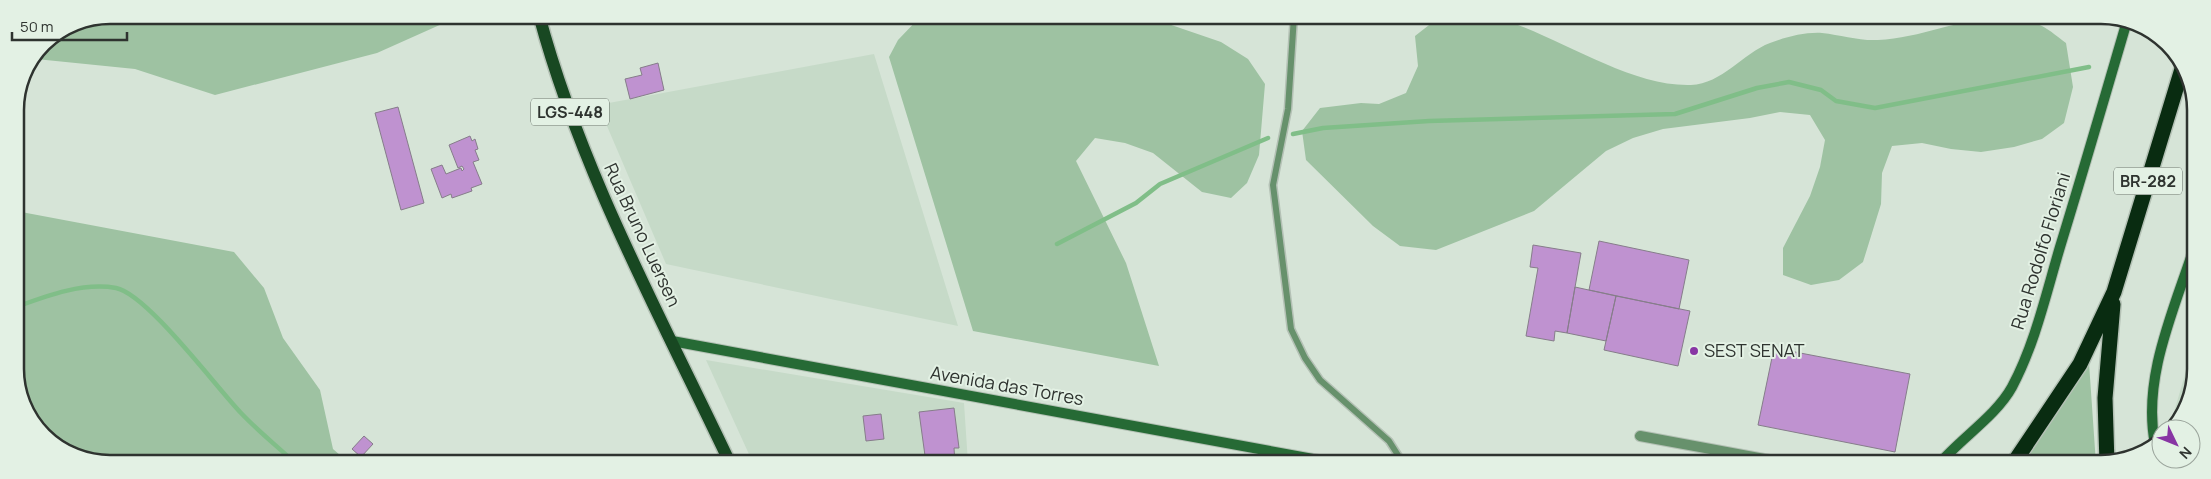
<svg xmlns="http://www.w3.org/2000/svg" width="2211" height="479" font-family="Manrope,sans-serif">
	<style>
		.built { fill: #c6dac8 }
		.green { fill: #9ec2a2 }
		.water { fill: #80be88 }
		.lines { fill: none; stroke-linecap: round; stroke-linejoin: round }
		.stream { stroke: #80be88; stroke-width: 4.5 }
		.building { fill: #bf92d0; stroke: #867d8a }
		.lane-casing { stroke: #b4c1b5; stroke-width: 9 }
		.street-casing { stroke: #b4c1b5; stroke-width: 12 }
		.secondary-casing { stroke: #b4c1b5; stroke-width: 12 }
		.primary-casing { stroke: #b4c1b5; stroke-width: 15 }
		.highway-casing { stroke: #b4c1b5; stroke-width: 18 }
		.lane { stroke: #67916c; stroke-width: 6 }
		.street { stroke: #67916c; stroke-width: 10 }
		.secondary { stroke: #266a35; stroke-width: 10 }
		.primary { stroke: #184822; stroke-width: 12 }
		.highway { stroke: #092c11; stroke-width: 15 }
		.poi-dot { fill: #8835a4; stroke: #e3f1e4; stroke-width: 2 }
		.labels { text-anchor: middle; stroke-width: 4; stroke-linejoin: round; paint-order: stroke }
		.shield { fill: #e3f1e4; stroke: #646c65; stroke-width: 1 }
		.shield-label { font-size: 16px; font-weight: bold; fill: #2e332f }
		.street-label { font-size: 18px; fill: #2e332f; stroke: #e3f1e4 }
		.poi-label { font-size: 18px; fill: #2e332f; stroke: #e3f1e4; text-anchor: start }
		.rim { fill: none; stroke: #2e332f; stroke-width: 2.5 }
	</style>
	<rect width="100%" height="100%" fill="#d6e4d7"/>
	<!-- built -->
	<path class="built" d="M874,54L958,326L666,264L598,105Z
		M2194,344V387L2171,428V422Z
		M706,360L964,403L968,463H753Z"/>
	<!-- green -->
	<path class="green" d="M110,15H462L377,53L215,95L135,69L36,59C51,26 78,21 110,15Z
		M921,16H1145L1221,42L1248,59L1265,84L1259,155L1247,183L1231,198L1202,192L1153,153L1125,143L1095,138L1076,161L1126,263L1159,366L973,331L889,57L898,40Z
		M1438,18C1448,19 1458,21 1468,21C1481,22 1498,18 1510,22C1565,41 1633,87 1691,85C1722,84 1743,53 1770,43C1786,37 1805,32 1822,33C1841,35 1859,41 1878,40C1934,38 1987,2 2042,26C2050,30 2059,38 2066,43L2073,87L2064,123L2042,139L2014,147L1981,152L1951,149L1922,143L1892,146L1882,173L1881,204L1863,262L1839,280L1811,285L1783,275V248L1810,196L1820,167L1825,140L1810,115L1780,112L1750,118L1663,129L1633,138L1606,151L1534,211L1436,250L1400,246L1373,226L1306,160L1302,131L1320,108L1361,103L1379,104L1406,93L1418,66L1415,36Z
		M16,211L234,252L264,288L283,338L320,390L333,449L348,462H92L43,436L17,388Z
		M2089,363L2096,464H2072L2046,458L2020,464Z"/>
	<!-- water -->
	<path class="water" d="M797,455L842,456L857,463H788Z"/>
	<g class="lines">
		<!-- stream -->
		<path class="stream" d="M1293,134L1323,128L1429,121L1675,114L1757,88L1789,82L1821,90L1836,101L1875,108L2089,67
			M1057,244L1136,203L1160,184L1268,138
			M16,307C46,296 83,282 116,288C147,294 216,387 241,413C258,431 277,446 294,462"/>
	</g>
	<!-- building -->
	<path class="building" d="M658,63L664,90L630,99L625,79L642,75L640,68Z
		M398,107L424,203L401,210L375,113Z
		M470,136L472,141L475,139L478,149L475,150L479,160L473,162L482,184L471,188L472,191L452,198L451,194L442,198L431,169L442,165L446,174L461,168L462,171L464,169L462,166L458,168L449,145Z
		M1599,241L1689,260L1679,309L1589,290Z
		M1533,245L1581,253L1567,333L1555,331L1554,341L1526,336L1538,268L1530,267Z
		M1575,287L1616,296L1606,341L1567,333Z
		M1616,296L1690,311L1678,366L1604,350Z
		M1774,348L1910,374L1895,452L1758,425Z
		M954,408L959,448H954L955,463H926L919,412Z
		M881,414L884,439L866,441L863,416Z
		M364,436L373,444L361,457L352,449Z"/>
	<g class="lines">
		<!-- lane casing -->
		<g class="lane-casing">
			<path id="lane" d="M1294,16L1288,109L1273,185L1291,329L1305,358L1320,380L1389,441L1403,463"/>
		</g>
		<!-- street casing -->
		<g class="street-casing">
			<path id="street" d="M1640,436L1792,464"/>
		</g>
		<!-- secondary casing -->
		<g class="secondary-casing">
			<path id="secondary" d="M672,341L1335,463
				M2155,444C2142,378 2174,310 2194,248
				M1939,464C1961,438 1996,416 2012,387C2035,344 2046,294 2060,247C2083,172 2105,96 2127,21"/>
		</g>
		<!-- primary casing -->
		<g class="primary-casing">
			<path id="primary" d="M539,15C581,172 661,317 730,463"/>
		</g>
		<!-- highway casing -->
		<g class="highway-casing">
			<path id="highway" d="M2013,464L2080,364L2114,292L2182,69
				M2107,464L2105,398L2113,304"/>
		</g>
		<!-- lane -->
		<use href="#lane" class="lane"/>
		<!-- street -->
		<use href="#street" class="street"/>
		<!-- secondary -->
		<use href="#secondary" class="secondary"/>
		<!-- primary -->
		<use href="#primary" class="primary"/>
		<!-- highway -->
		<use href="#highway" class="highway"/>
	</g>
	<!-- markers -->
	<circle class="poi-dot" cx="1694" cy="351" r="5"/>
	<g class="labels">
		<!-- shield labels -->
		<g class="shield">
			<rect x="531" y="98.5" width="78" height="27" rx="4"/>
			<rect x="2114" y="167.5" width="68" height="27" rx="4"/>
		</g>
		<g class="shield-label">
			<text x="570" y="118">LGS-448</text>
			<text x="2148" y="187">BR-282</text>
		</g>
		<!-- street labels -->
		<g class="street-label">
			<text transform="translate(642 235) rotate(65)" y="6">Rua Bruno Luersen</text>
			<text transform="translate(2041 251) rotate(-73)" y="6">Rua Rodolfo Floriani</text>
			<text transform="translate(1007 386) rotate(10)" y="6">Avenida das Torres</text>
		</g>
		<!-- poi labels -->
		<g class="poi-label">
			<text x="1704" y="357">SEST SENAT</text>
		</g>
	</g>
	<!-- crop -->
	<path d="M0 0H2211V479H0ZM110 24H2101A86 86 0 0 1 2187 110V369A86 86 0 0 1 2101 455H110A86 86 0 0 1 24 369V110A86 86 0 0 1 110 24Z" fill="#e3f1e4" fill-rule="evenodd"/>
	<path class="rim" d="M110 24H2101A86 86 0 0 1 2187 110V369A86 86 0 0 1 2101 455H110A86 86 0 0 1 24 369V110A86 86 0 0 1 110 24Z"/>
	<!-- north arrow -->
	<g transform="translate(2176 444) rotate(133)"><circle r="24" fill="#e3f1e4" stroke="#9ba59c"/>
	<path d="M0-4L9 19L0 12L-9 19Z" fill="#8835a4"/>
	<text y="-8" font-size="14" font-weight="bold" text-anchor="middle" fill="#2e332f">N</text>
	</g>
	<!-- scale -->
	<path d="M12 32v8h115v-8" fill="none" stroke="#2e332f" stroke-width="2.5"/>
	<text x="20" y="32" font-size="15" fill="#2e332f" stroke="#e3f1e4" stroke-width="4" paint-order="stroke">50 m</text>
</svg>
